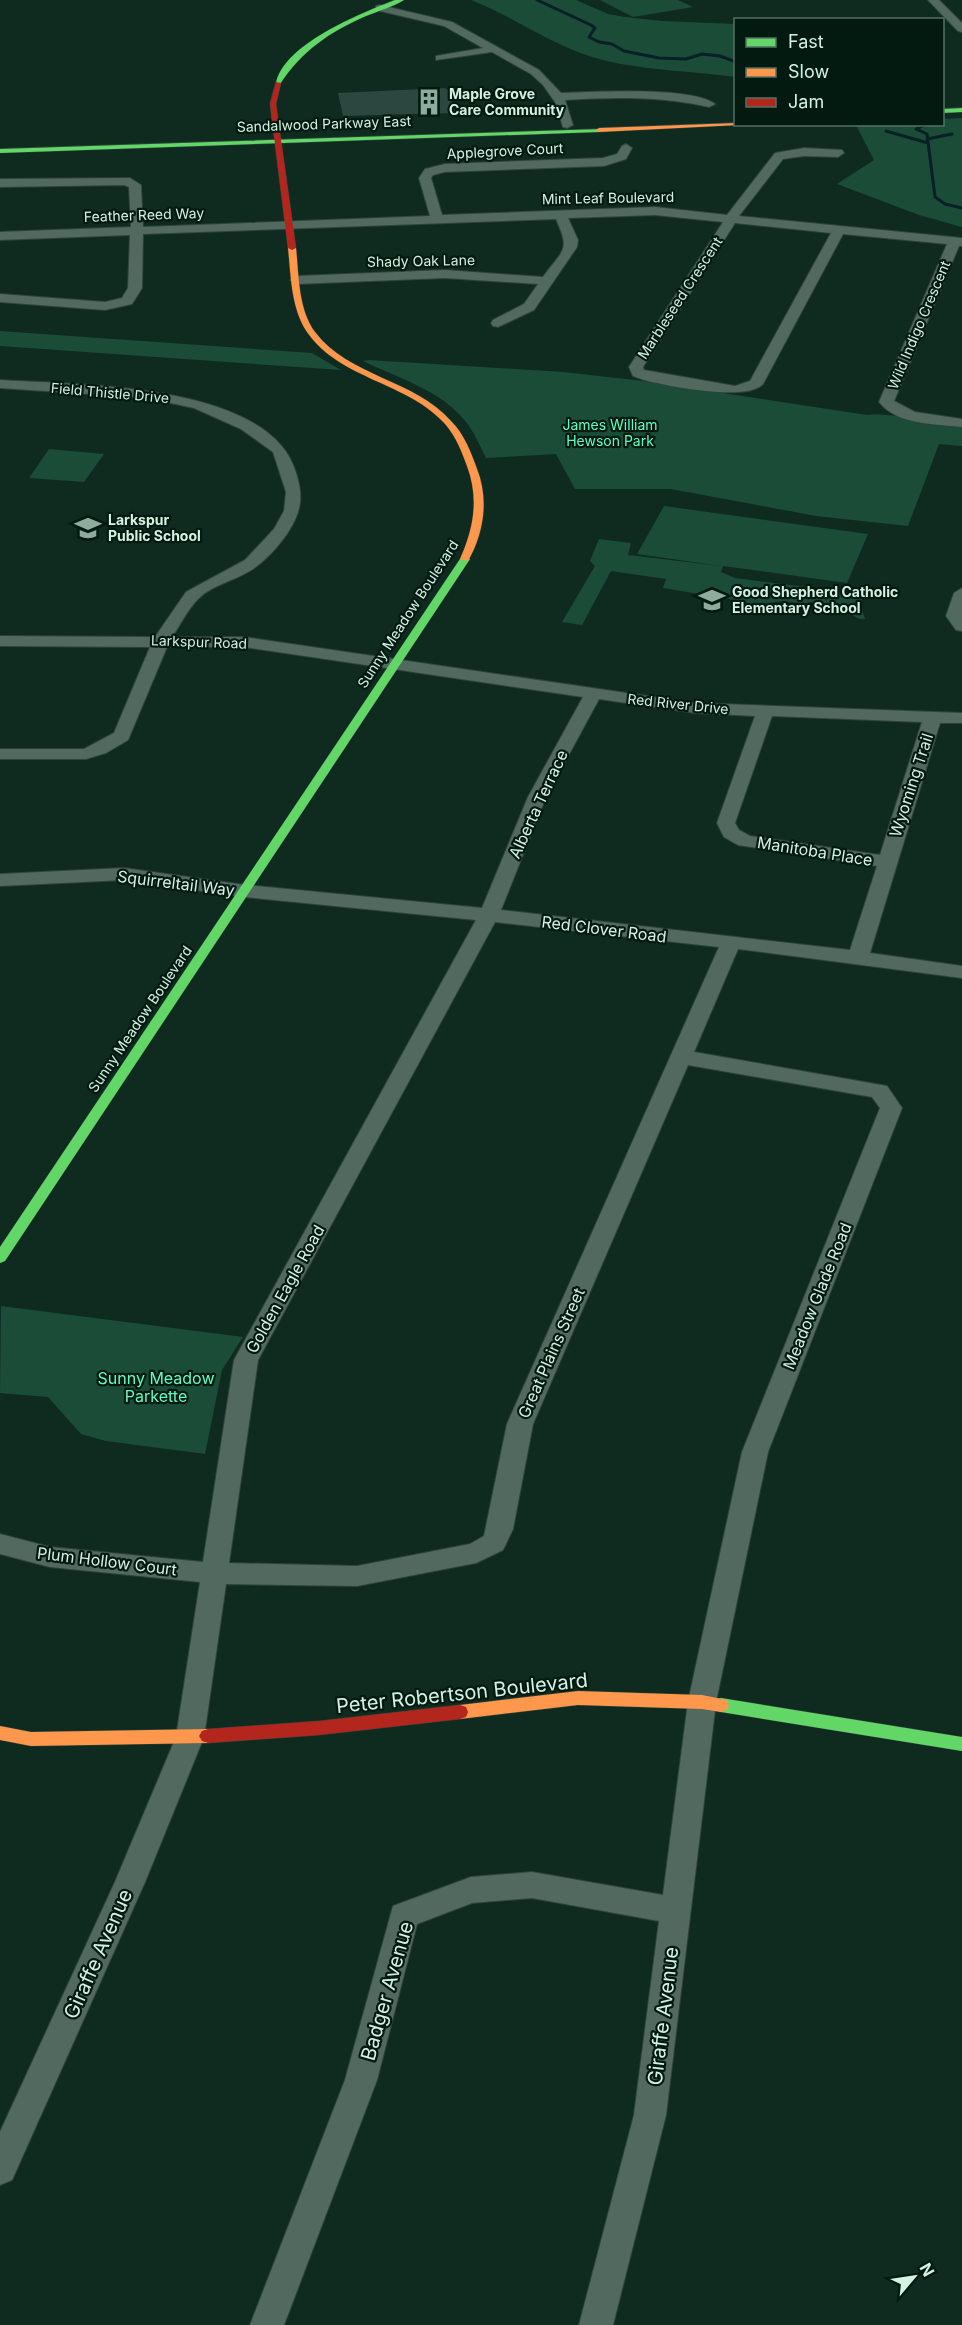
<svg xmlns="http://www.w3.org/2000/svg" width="962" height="2325" font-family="Inter,sans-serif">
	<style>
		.green { fill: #1b4c38 }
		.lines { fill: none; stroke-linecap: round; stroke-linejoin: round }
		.stream { stroke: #082026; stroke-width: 3 }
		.building { fill: #2c4740 }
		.street-casing { stroke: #30433b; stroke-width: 2 }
		.fast-casing { stroke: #30433b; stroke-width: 1 }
		.slow-casing { stroke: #30433b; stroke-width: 1 }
		.jam-casing { stroke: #30433b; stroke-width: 1 }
		.street { fill: #52695f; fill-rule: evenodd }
		.fast { fill: #63d668; fill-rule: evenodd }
		.slow { fill: #ff974d; fill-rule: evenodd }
		.jam { fill: #b3261e; fill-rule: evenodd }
		.labels { text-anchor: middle; stroke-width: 4.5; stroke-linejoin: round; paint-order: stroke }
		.far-poi-label { font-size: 14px; font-weight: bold; fill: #d3f2e2; stroke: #021a10; text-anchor: start }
		.far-street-label { font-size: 14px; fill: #d3f2e2; stroke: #021a10 }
		.far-park-label { font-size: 14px; fill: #60ffc1; stroke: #021a10 }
		.street-label { font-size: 16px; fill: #d3f2e2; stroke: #021a10 }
		.park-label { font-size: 16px; fill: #60ffc1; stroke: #021a10 }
		.near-street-label { font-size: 20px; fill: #d3f2e2; stroke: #021a10 }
	</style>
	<rect width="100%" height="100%" fill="#0f2b20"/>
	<!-- green -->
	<path class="green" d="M471,0H576L608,14L625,17L662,21L735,24V77C687,70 637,71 589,56C545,41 514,17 471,0Z
		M600,0H678L693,7L633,17Z
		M962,118V227L919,215L837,184L874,160L856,125L942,124L943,119Z
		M0,331L312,353L341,370L0,346Z
		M369,360L563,372L643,381L867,415C893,412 934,423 962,427V446L939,444L908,526L816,516L671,489H575L556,454L486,458C480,446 474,432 466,422C441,390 398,378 363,361Z
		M49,449L104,454L84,482L29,478Z
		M664,506L868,534L847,583L723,566L721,572L735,578L862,594L861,607L865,619H860L846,612L833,609L822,603L810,602L808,604C796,603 782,600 769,603C757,605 756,610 742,608L747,602L663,588L666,579L611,571L582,625L562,622L595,566L590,561L599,539L631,543L628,555L721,566L637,554Z
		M1,1306L243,1337L222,1370L205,1454L106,1441L81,1434L48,1397L0,1393Z"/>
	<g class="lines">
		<!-- stream -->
		<path class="stream" d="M537,0L591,25L595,28L589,37L599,42L612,44L624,51L659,58L686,59L702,54L720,56L736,62
			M927,124L916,129L927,134L935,197L945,204L962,208
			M886,131L928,143
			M927,139L952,134"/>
	</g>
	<!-- building -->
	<path class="building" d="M445,88L448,90L455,111H451L452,113L343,116L338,93Z"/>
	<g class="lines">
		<!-- street casing -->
		<g class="street-casing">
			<path id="street" d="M928,0H939L962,23V32L958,31Z
				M380,5L452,22L539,70L561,93C592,92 692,86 715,104L709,107C661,96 614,97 565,100L573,125L567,128L563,127L555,102L543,85L531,74L492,52L436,60V56L483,48L444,26L376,10V6Z
				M626,144L632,148L626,159L604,166L445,172L433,175L431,178L442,215L655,207L727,215L775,153L804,148L842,150L844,153L838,157L804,156L783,159L739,216L962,238V246H959L894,401L915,412L962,419V427C935,424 897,425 879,402L947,244L843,234L763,384C747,402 667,386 644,380L633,376L629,367L723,222L655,215L568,218L578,240L577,247L534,310L498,327L493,326L491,323L493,320L524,304L538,284L445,278L297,284L290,280L297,276L445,270L543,277C563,249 571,252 556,219L143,234L142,288L132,304L105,310L0,302V294L105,302L122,298L128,288L130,235L0,240V232L131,227L129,187L124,185L0,187V179L130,178L141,185L143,227L430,216L419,178L425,169L445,164L603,158L617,154L622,146ZM735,223L831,233L750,381L735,386L644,370L643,367Z
				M0,380C76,385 270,382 296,473C303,495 302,509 290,529C283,541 269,557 257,566C240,580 214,583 198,599C188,609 180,625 172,637H244L695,703L962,713V723H940L870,953L962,966V978L738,949L694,1052L887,1086L902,1108L768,1452L716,1702L666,2115L613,2325H579L634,2115L659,1921L532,1898L472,1903L417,1924L377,2080L284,2325H250L345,2080L393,1906L471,1877L532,1872L663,1895L688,1702L742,1452L880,1108L872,1097L688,1065L533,1424L513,1529L503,1550L476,1563L357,1586L226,1584L204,1737L145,1882L12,2180L0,2185V2132L115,1882L176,1737L200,1582L50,1567L0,1554V1534L50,1547L203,1562L234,1360L476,920L245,897L124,880L0,886V874L124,868L245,885L482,908L528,797L583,697L244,647H167L128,740L106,753L86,759H0V749H84L114,733L150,647L0,646V636L155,637L186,592L245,560L274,529L284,511L286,492L273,452L241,429L194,408L147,398L0,388ZM599,699L695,713L755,716L717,823L724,837L738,845L877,866L850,950L501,910L546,797ZM772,716L922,722L880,855L750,836L739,830L735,823ZM495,922L719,947L507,1424L484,1536L470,1544L357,1566L229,1563L258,1360Z
				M962,588V631L956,630L946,616L954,593Z"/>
		</g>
		<!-- fast casing -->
		<g class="fast-casing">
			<path id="fast" d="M395,0H404C393,7 378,11 366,16C329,32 302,51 280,84H276C282,45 361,13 395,0Z
				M962,108V112L942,113V109Z
				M601,129L599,132L0,153V149Z
				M465,556L470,559L5,1261L0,1263V1247L460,559Z
				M721,1698L962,1737V1751L721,1712L715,1710L713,1705L715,1700Z"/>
		</g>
		<!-- slow casing -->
		<g class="slow-casing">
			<path id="slow" d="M736,123V124H759L599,132L596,130L599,128Z
				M292,246L296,248C299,275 298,309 315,332C349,377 414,379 451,421C464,434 471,452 477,469C489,499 484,533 468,561L460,559C474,528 479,498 467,466C462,452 456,437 446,425C409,382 340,380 307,332C291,308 291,276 288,248Z
				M578,1691L702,1695L727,1700L729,1705L727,1710L721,1712L702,1709L578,1705L460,1719L454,1717L452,1712L454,1707L460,1705Z
				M0,1726L31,1732L208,1729L214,1731L217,1736L214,1741L208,1743L31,1746L0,1740Z"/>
		</g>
		<!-- jam casing -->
		<g class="jam-casing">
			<path id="jam" d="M276,82L281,83L276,104L296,248L292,250L288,248L270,104Z
				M460,1705L466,1707L468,1712L466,1717L460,1719L319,1735L208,1743L202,1741L199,1736L202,1731L208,1729L319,1721Z"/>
		</g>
		<!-- street -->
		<use href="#street" class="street"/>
		<!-- fast -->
		<use href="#fast" class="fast"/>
		<!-- slow -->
		<use href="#slow" class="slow"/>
		<!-- jam -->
		<use href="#jam" class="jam"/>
	</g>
	<!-- icons -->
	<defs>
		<g id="building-bare" transform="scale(2.07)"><path d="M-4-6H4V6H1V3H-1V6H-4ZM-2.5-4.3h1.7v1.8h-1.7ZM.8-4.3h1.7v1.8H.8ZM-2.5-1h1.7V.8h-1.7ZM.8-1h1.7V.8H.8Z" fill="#8eac9e" stroke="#021a10" stroke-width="2.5" paint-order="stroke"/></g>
		<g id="school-bare" transform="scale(2.07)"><path d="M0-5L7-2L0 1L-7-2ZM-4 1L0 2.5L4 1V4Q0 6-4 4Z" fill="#8eac9e" stroke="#021a10" stroke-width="2.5" paint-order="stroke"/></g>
	</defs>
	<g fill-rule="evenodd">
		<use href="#building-bare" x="429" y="102"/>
		<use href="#school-bare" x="88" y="528"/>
		<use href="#school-bare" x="712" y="600"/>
	</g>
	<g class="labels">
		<!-- far-poi labels -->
		<g class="far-poi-label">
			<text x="449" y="99">Maple Grove<tspan x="449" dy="16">Care Community</tspan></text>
			<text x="108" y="525">Larkspur<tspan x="108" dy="16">Public School</tspan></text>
			<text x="732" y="597">Good Shepherd Catholic<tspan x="732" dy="16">Elementary School</tspan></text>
		</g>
		<!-- far-street labels -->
		<g class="far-street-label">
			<text transform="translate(324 124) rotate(-2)" y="5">Sandalwood Parkway East</text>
			<text transform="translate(505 151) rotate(-3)" y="5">Applegrove Court</text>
			<text transform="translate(608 198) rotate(-1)" y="5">Mint Leaf Boulevard</text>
			<text transform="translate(144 215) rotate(-2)" y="5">Feather Reed Way</text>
			<text transform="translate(421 261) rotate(-1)" y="5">Shady Oak Lane</text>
			<text transform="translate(680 298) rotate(-57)" y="5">Marbleseed Crescent</text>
			<text transform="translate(919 325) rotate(-67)" y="5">Wild Indigo Crescent</text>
			<text transform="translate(110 393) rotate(5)" y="5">Field Thistle Drive</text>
			<text transform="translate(408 614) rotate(-57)" y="5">Sunny Meadow Boulevard</text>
			<text transform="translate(199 642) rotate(2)" y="5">Larkspur Road</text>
			<text transform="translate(678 704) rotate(6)" y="5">Red River Drive</text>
			<text transform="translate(140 1019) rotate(-56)" y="5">Sunny Meadow Boulevard</text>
		</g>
		<!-- far-park labels -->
		<g class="far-park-label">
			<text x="610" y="430">James William<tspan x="610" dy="16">Hewson Park</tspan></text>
		</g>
		<!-- street labels -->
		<g class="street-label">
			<text transform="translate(911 785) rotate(-72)" y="6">Wyoming Trail</text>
			<text transform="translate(538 804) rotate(-65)" y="6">Alberta Terrace</text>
			<text transform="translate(815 851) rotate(9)" y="6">Manitoba Place</text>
			<text transform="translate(176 883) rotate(7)" y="6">Squirreltail Way</text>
			<text transform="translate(604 929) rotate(7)" y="6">Red Clover Road</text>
			<text transform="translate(285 1289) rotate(-61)" y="6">Golden Eagle Road</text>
			<text transform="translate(817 1296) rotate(-68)" y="6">Meadow Glade Road</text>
			<text transform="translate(551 1353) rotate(-66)" y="6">Great Plains Street</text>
			<text transform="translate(107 1561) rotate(7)" y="6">Plum Hollow Court</text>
		</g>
		<!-- park labels -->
		<g class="park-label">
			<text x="156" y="1384">Sunny Meadow<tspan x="156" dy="18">Parkette</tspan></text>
		</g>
		<!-- near-street labels -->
		<g class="near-street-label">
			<text transform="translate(462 1693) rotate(-6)" y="7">Peter Robertson Boulevard</text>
			<text transform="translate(98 1954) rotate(-66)" y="7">Giraffe Avenue</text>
			<text transform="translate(387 1991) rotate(-74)" y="7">Badger Avenue</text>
			<text transform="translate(663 2016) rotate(-83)" y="7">Giraffe Avenue</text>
		</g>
	</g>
	<!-- legend -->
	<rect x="734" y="18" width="210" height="108" fill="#021a10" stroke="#567064" stroke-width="1.5"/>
	<rect x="746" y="38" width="30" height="9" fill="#63d668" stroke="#567064" stroke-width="1.5"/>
	<text x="788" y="48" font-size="18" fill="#d3f2e2">Fast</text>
	<rect x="746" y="68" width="30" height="9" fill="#ff974d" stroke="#567064" stroke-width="1.5"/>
	<text x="788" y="78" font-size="18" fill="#d3f2e2">Slow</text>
	<rect x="746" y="98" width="30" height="9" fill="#b3261e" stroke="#567064" stroke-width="1.5"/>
	<text x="788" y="108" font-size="18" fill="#d3f2e2">Jam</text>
	<!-- north arrow -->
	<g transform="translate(914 2277) rotate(61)" stroke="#021a10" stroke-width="4.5" paint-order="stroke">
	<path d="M0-4.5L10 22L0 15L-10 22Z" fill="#d3f2e2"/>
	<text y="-9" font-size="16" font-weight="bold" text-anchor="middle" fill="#d3f2e2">N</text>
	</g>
</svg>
